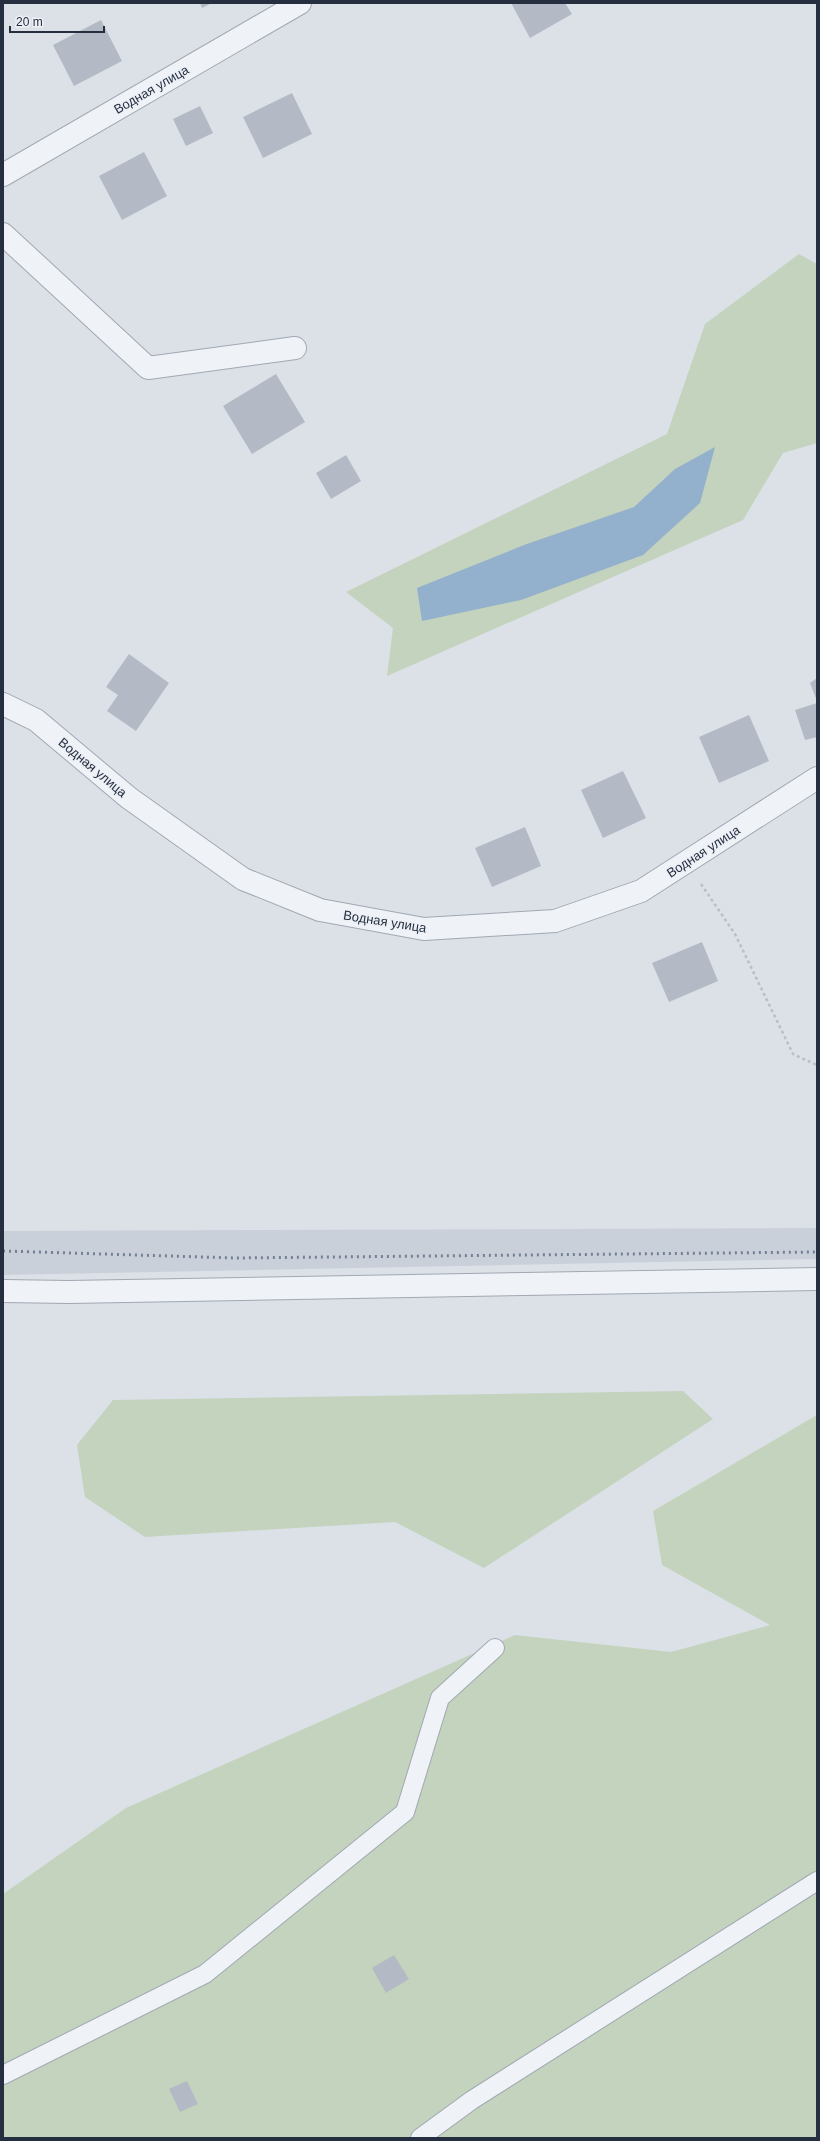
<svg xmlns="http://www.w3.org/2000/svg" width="820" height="2141" font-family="Helvetica,sans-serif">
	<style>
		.built { fill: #cad0da }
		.green { fill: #c3d3bd }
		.water { fill: #93b0cc }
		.building { fill: #b3bac5 }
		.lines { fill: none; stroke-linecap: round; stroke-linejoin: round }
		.lane-casing { stroke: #a1a8b2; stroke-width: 20 }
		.street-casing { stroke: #a1a8b2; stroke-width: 24 }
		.path { stroke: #babfc7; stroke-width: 2.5; stroke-dasharray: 3 3; stroke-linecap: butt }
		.lane { stroke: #eff2f6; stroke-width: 18 }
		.street { stroke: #eff2f6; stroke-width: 22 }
		.rail { stroke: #748193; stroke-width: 3; stroke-dasharray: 2 4; stroke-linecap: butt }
		.labels { text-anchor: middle; stroke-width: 3; stroke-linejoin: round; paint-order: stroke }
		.street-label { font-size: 13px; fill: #252f40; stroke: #ecf0f6 }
	</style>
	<rect width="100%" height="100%" fill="#dce1e8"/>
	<!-- built -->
	<path class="built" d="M817,1228V1259L3,1275V1231Z"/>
	<!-- green -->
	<path class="green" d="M799,254L817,264V443L783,453L743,520L387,676L393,628L346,592L667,434L705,324Z
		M683,1391L713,1419L484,1568L395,1522L145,1537L85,1497L77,1445L113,1400Z
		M817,1415V2138H3V1894L126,1808L515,1635L671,1652L770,1625L662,1565L653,1511Z"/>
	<!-- water -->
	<path class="water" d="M715,447L700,503L643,555L521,600L422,621L417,588L524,545L634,507L675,469Z"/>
	<!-- building -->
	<path class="building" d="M200,3H212L202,8Z
		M511,3H565L572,14L530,38Z
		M101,20L122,61L74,86L53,45Z
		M292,93L312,134L263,158L243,117Z
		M200,106L213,133L186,146L173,119Z
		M144,152L167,196L122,220L99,176Z
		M276,374L305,422L252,454L223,406Z
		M346,455L361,481L331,499L316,473Z
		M129,654L169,683L136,731L107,711L118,695L106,687Z
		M817,678V701L810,683Z
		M817,703V737L805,740L795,710Z
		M749,715L769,761L719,783L699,737Z
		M623,771L646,818L603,838L581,790Z
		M525,827L541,866L492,887L475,848Z
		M702,942L718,981L669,1002L652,963Z
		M394,1955L409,1979L386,1993L372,1968Z
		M187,2081L198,2104L180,2112L169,2089Z"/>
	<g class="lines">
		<!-- lane casing -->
		<g class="lane-casing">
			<path id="lane" d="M3,2075L205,1974L405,1812L440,1698L495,1648
				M420,2138L472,2100L817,1881"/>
		</g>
		<!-- street casing -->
		<g class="street-casing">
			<path id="street" d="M3,175L300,3
				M3,234L148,368L295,348
				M3,704L36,720L129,798L243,879L320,910L424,929L555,921L641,891L817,778
				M3,1291L69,1292L817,1279"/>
		</g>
		<!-- path -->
		<path class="path" d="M701,884L735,934L793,1054L817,1065"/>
		<!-- lane -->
		<use href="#lane" class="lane"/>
		<!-- street -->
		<use href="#street" class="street"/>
		<!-- rail -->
		<path class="rail" d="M3,1251L236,1258L817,1252"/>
	</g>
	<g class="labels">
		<!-- street labels -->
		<g class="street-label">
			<text transform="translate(151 89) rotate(-30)" y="5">Водная улица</text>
			<text transform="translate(93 767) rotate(40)" y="5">Водная улица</text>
			<text transform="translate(703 851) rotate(-33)" y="5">Водная улица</text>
			<text transform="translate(385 921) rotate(9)" y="5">Водная улица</text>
		</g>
	</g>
	<!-- border -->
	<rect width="820" height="2141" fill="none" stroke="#252f40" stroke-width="8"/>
	<!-- scale -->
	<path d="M10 26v6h94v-6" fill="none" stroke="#252f40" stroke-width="2"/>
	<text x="16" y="26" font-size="12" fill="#252f40" stroke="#ecf0f6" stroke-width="3" paint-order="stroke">20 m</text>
</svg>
